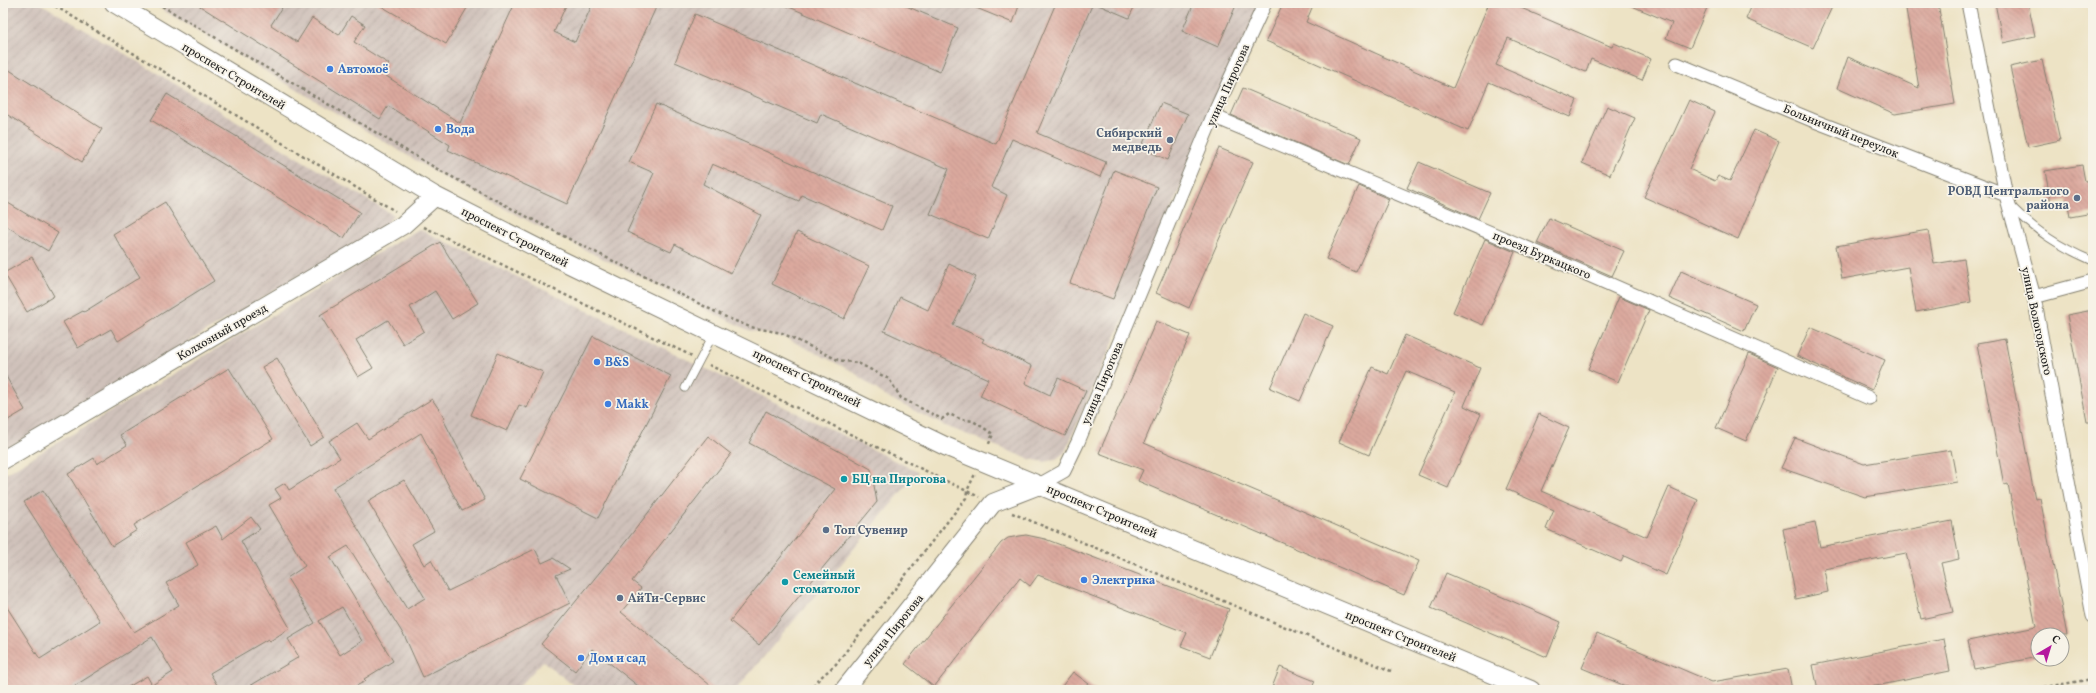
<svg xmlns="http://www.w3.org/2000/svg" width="2096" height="693" font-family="Vollkorn,serif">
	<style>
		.industrial { fill: url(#industrial-furrows) }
		.building { fill: url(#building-back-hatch); fill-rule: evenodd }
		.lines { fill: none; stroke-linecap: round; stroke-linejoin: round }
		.lane-casing { stroke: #848070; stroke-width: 9 }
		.street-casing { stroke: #848070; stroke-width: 15 }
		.secondary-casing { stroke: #848070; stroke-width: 20 }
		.path { stroke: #848070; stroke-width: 2.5; stroke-dasharray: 3 3; stroke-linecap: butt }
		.lane { stroke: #fff; stroke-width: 7 }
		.street { stroke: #fff; stroke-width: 13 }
		.secondary { stroke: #fff; stroke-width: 18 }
		.shop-dot { fill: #3f7fe0; stroke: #f7f3e8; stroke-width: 1.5 }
		.service-dot { fill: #5c6f8a; stroke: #f7f3e8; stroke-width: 1.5 }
		.culture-dot { fill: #0f9aa8; stroke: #f7f3e8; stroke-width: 1.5 }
		.labels { text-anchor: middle; stroke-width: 3.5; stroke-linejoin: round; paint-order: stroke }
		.shop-label { font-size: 12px; font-weight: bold; fill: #366cbe; stroke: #f7f3e8; text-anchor: start }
		.street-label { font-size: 12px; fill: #1c1c1c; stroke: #f7f3e8 }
		.service-label { font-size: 12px; font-weight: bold; fill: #4e5e75; stroke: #f7f3e8; text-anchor: end }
		.culture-label { font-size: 12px; font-weight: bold; fill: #0d838f; stroke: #f7f3e8; text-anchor: start }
	</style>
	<defs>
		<pattern id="industrial-furrows" width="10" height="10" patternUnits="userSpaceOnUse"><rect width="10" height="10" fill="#cfc1ba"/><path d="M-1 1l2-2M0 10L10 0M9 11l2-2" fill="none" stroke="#b1a59f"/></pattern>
		<pattern id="building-back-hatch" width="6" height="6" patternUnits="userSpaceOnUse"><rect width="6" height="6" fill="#dba99e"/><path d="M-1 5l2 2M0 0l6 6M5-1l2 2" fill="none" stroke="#bb9188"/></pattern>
	</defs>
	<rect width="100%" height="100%" fill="#f7f3e8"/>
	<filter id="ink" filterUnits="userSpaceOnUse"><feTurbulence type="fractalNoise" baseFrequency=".025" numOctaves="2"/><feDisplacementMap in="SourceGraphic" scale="8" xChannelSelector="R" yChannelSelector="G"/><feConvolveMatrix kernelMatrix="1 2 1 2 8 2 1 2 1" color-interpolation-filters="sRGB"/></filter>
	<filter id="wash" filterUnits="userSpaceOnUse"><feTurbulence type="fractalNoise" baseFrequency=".012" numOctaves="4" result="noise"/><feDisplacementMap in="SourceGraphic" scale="16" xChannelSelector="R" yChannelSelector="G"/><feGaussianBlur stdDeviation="0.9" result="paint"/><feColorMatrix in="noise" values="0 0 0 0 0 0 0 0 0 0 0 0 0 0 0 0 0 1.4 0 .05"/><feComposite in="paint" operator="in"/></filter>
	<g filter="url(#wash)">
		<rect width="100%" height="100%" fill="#ede3c5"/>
		<!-- industrial -->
		<path class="industrial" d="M3,3H40L393,215L386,225L3,451Z
			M151,3H1261L1065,452L1056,459L1045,462L1029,459L943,425L885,396L852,371L786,338L748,330L555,235L437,173Z
			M419,229L918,472L736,690H579L543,661L516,690H3V475Z"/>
		<g id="blocks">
			<!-- building -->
			<path class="building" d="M195,3H285L271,25L297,42L312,18L339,35L351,16L365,25L354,42L389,64L383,74L460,123L515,3H567L554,32L575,42L593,3H658L567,204L448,150L450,145L388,106L380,119Z
				M376,3H470L446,44Z
				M780,3H899L958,28L940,72Z
				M964,3H1020L1013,23Z
				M1056,3H1093L1037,133L1106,162L1100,177L1012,139L991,187L1007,195L988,239L930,214L949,169L821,114L817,123L675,62L695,14L996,144Z
				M1094,3H1136L1129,18Z
				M1194,3H1237L1218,47L1182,31Z
				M1283,3H1314L1306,22L1453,88L1489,3H1523L1521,8L1612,47L1614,43L1651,59L1642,80L1591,59L1586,72L1508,38L1496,65L1577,100L1570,117L1489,82L1468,131L1266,41Z
				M1625,3H1709L1690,48L1666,38L1672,23Z
				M1753,3H1823L1832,7L1813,48L1746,19Z
				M1905,3H1938L1955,104L1895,114L1837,88L1848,57L1919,88Z
				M1995,3H2028L2035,36L2003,43Z
				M2042,60L2060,140L2028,147L2010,67Z
				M3,66L102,129L82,162L3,112Z
				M1243,88L1361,138L1349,165L1231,115Z
				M167,94L360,212L344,238L151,120Z
				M1689,100L1715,112L1689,169L1715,181L1718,176L1730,181L1754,130L1779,141L1738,239L1644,197Z
				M1161,103L1188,114L1168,160L1141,148Z
				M656,104L892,206L882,230L802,195L799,201L712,164L703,184L761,215L731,273L675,244L671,252L627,232L654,173L629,162Z
				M1607,106L1635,118L1610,175L1582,163Z
				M1219,148L1253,162L1189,308L1156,293Z
				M1419,162L1490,193L1478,219L1407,188Z
				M2082,165L2085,181L2093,180V213L2070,217L2067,200L2051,203L2045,171Z
				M1114,170L1157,187L1113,299L1070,283Z
				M1359,186L1389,199L1356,272L1326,259Z
				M3,200L58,233L48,251L3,224Z
				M165,202L214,281L118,341L111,329L78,348L63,322L83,311L84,312L140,277L113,234Z
				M1549,218L1624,251L1612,276L1537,243Z
				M1928,230L1934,264L1964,259L1971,302L1916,312L1908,267L1842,279L1836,246Z
				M797,232L869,266L844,319L772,284Z
				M1485,239L1515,252L1483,325L1453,312Z
				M440,242L478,303L452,319L435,291L410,307L424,331L403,344L388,320L356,340L373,368L358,377L320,315Z
				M32,257L54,296L27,312L4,273Z
				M949,264L976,277L953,325L984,339L982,342L1032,366L1025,383L1050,395L1058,378L1086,391L1065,436L980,396L988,379L884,331L900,297L928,310Z
				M1681,271L1756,304L1744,331L1669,298Z
				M1619,297L1649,310L1618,382L1588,369Z
				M2093,310V422H2087L2067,315Z
				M1303,313L1333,326L1300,401L1270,388Z
				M1156,321L1190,335L1144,443L1419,561L1404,595L1138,481L1143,470L1099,453Z
				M1810,327L1885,360L1872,390L1797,356Z
				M1405,335L1480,368L1464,406L1481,414L1448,488L1418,475L1455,392L1406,371L1369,455L1339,442L1372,367L1388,374Z
				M593,336L671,376L598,518L520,479Z
				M2005,339L2035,499L2040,498L2067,635L2038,634V657L1974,669L1968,641L2036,627L2008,484L2004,485L1977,344Z
				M498,353L543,372L527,408L519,405L507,431L471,415Z
				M1749,354L1778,367L1746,441L1716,428Z
				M277,358L324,437L310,446L262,367Z
				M229,368L273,439L134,525L137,530L112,546L68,474L94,458L97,464L127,445L120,435Z
				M3,371L25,410L3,423Z
				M432,399L445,418L443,419L485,500L462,511L421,433L333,488L407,609L425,598L368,501L404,480L434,531L412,544L424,565L431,560L448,591L535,549L542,563L553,558L570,569L556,575L570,603L423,677L405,637L348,546L330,557L393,661L364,679L366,681L356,686L359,690H243L299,657L288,639L315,623L287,578L305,566L269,505L281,498L275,489L285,483L289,490L340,458L329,441L357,423L368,439ZM342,607L362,641L340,655L319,621Z
				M766,411L871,469L877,502L759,645L730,621L835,489L749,443Z
				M1539,414L1569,428L1541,491L1647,537L1669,487L1698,500L1666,575L1624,556L1621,562L1546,529L1554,510L1506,489Z
				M708,436L731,454L632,581L641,588L621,612L716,690H643L592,649L575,671L541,644L608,562L609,563Z
				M1795,438L1864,464L1951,450L1957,482L1865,497L1781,468Z
				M43,490L134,632L179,605L166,583L198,565L186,542L216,526L223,539L251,517L260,529L241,541L290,628L270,641L268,639L210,673L220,690H123L147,676L152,685L173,672L152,637L68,690H8L3,682V601L40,659L100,621L24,502Z
				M1952,521L1959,559L1941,563L1953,612L1921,619L1906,553L1824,569L1828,592L1796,599L1783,529L1815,522L1820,547Z
				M1026,535L1045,539L1229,609L1210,657L1181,646L1187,633L1038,575L1030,586L1020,578L934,687L905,664L1001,543L1008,538Z
				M1446,573L1561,622L1547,657L1431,608Z
				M1597,633L1712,682L1788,669L1792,690H1635L1582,668Z
				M1944,639L1950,671L1856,690H1818L1813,665Z
				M1280,667L1315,681L1311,690H1271Z
				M1073,672L1097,690H1059Z"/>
		</g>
	</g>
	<g filter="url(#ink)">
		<use href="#blocks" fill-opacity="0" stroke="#848070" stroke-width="1"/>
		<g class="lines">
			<!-- lane casing -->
			<g class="lane-casing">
				<path id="lane" d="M2011,206C2037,232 2058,246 2093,261
					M685,388L713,335"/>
			</g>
			<!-- street casing -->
			<g class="street-casing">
				<path id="street" d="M1968,3L2006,195L2034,297L2093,616
					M1677,64L1812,120L2006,195
					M1213,116L1541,254L1869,398
					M2034,297L2093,281
					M1039,485L1064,471L1078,442L1213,116L1265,3"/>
			</g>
			<!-- secondary casing -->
			<g class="secondary-casing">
				<path id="secondary" d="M114,3L435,196L563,261L945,446L1531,690
					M3,460L403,225L435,196
					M844,690L993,503L1039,485"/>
			</g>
			<!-- path -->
			<path class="path" d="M50,3L395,211
				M157,3L439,170L573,241L728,318L750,327L782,333L838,360L858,363L889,379L901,398L942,419L949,414L960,419L973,421L993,434L988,446
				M424,227L692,356
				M709,365L979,497
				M1012,513L1391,671
				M809,690L820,678L836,664L966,498L967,491L975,474
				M2026,690L2093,679"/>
			<!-- lane -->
			<use href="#lane" class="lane"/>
			<!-- street -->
			<use href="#street" class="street"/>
			<!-- secondary -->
			<use href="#secondary" class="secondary"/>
		</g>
	</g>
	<!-- markers -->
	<g class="shop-dot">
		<circle cx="330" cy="69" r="4"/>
		<circle cx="438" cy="129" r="4"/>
		<circle cx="597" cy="362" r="4"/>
		<circle cx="608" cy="404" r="4"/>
		<circle cx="1084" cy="580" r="4"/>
		<circle cx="581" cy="658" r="4"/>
	</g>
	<g class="service-dot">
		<circle cx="1170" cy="140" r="4"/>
		<circle cx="2077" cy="198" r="4"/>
		<circle cx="826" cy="530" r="4"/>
		<circle cx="620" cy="598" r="4"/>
	</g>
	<g class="culture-dot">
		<circle cx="844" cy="479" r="4"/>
		<circle cx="785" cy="582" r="4"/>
	</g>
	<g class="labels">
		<!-- shop labels -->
		<g class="shop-label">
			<text x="338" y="73">Автомоё</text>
			<text x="446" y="133">Вода</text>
			<text x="605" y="366">B&amp;S</text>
			<text x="616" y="408">Makk</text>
			<text x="1092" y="584">Электрика</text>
			<text x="589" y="662">Дом и сад</text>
		</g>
		<!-- street labels -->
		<g class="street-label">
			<text transform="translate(234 76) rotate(31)" y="4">проспект Строителей</text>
			<text transform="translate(1228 85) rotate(-66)" y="4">улица Пирогова</text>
			<text transform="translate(1841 131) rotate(22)" y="4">Больничный переулок</text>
			<text transform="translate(515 237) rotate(27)" y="4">проспект Строителей</text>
			<text transform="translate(1542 255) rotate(23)" y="4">проезд Буркацкого</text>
			<text transform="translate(2037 321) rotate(78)" y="4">улица Вологодского</text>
			<text transform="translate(222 332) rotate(-30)" y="4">Колхозный проезд</text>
			<text transform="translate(807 378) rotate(26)" y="4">проспект Строителей</text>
			<text transform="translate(1102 383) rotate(-67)" y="4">улица Пирогова</text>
			<text transform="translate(1102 511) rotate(23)" y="4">проспект Строителей</text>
			<text transform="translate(893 630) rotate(-51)" y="4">улица Пирогова</text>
			<text transform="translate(1401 636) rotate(22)" y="4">проспект Строителей</text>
		</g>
		<!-- service labels -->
		<g class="service-label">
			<text x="1162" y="137">Сибирский<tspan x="1162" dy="14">медведь</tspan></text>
			<text x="2069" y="195">РОВД Центрального<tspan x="2069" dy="14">района</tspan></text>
			<text x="834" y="534" text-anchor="start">Топ Сувенир</text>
			<text x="628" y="602" text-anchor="start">АйТи-Сервис</text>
		</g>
		<!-- culture labels -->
		<g class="culture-label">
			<text x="852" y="483">БЦ на Пирогова</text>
			<text x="793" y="579">Семейный<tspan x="793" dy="14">стоматолог</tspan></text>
		</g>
	</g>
	<!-- margin -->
	<rect width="2096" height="693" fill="none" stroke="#f7f3e8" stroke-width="16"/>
	<!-- north arrow -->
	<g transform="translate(2050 647) rotate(38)"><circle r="19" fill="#f7f3e8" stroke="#9f9d96"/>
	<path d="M0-3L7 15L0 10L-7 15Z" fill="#b5179e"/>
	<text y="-6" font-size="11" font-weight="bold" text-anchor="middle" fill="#1c1c1c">С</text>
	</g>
</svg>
